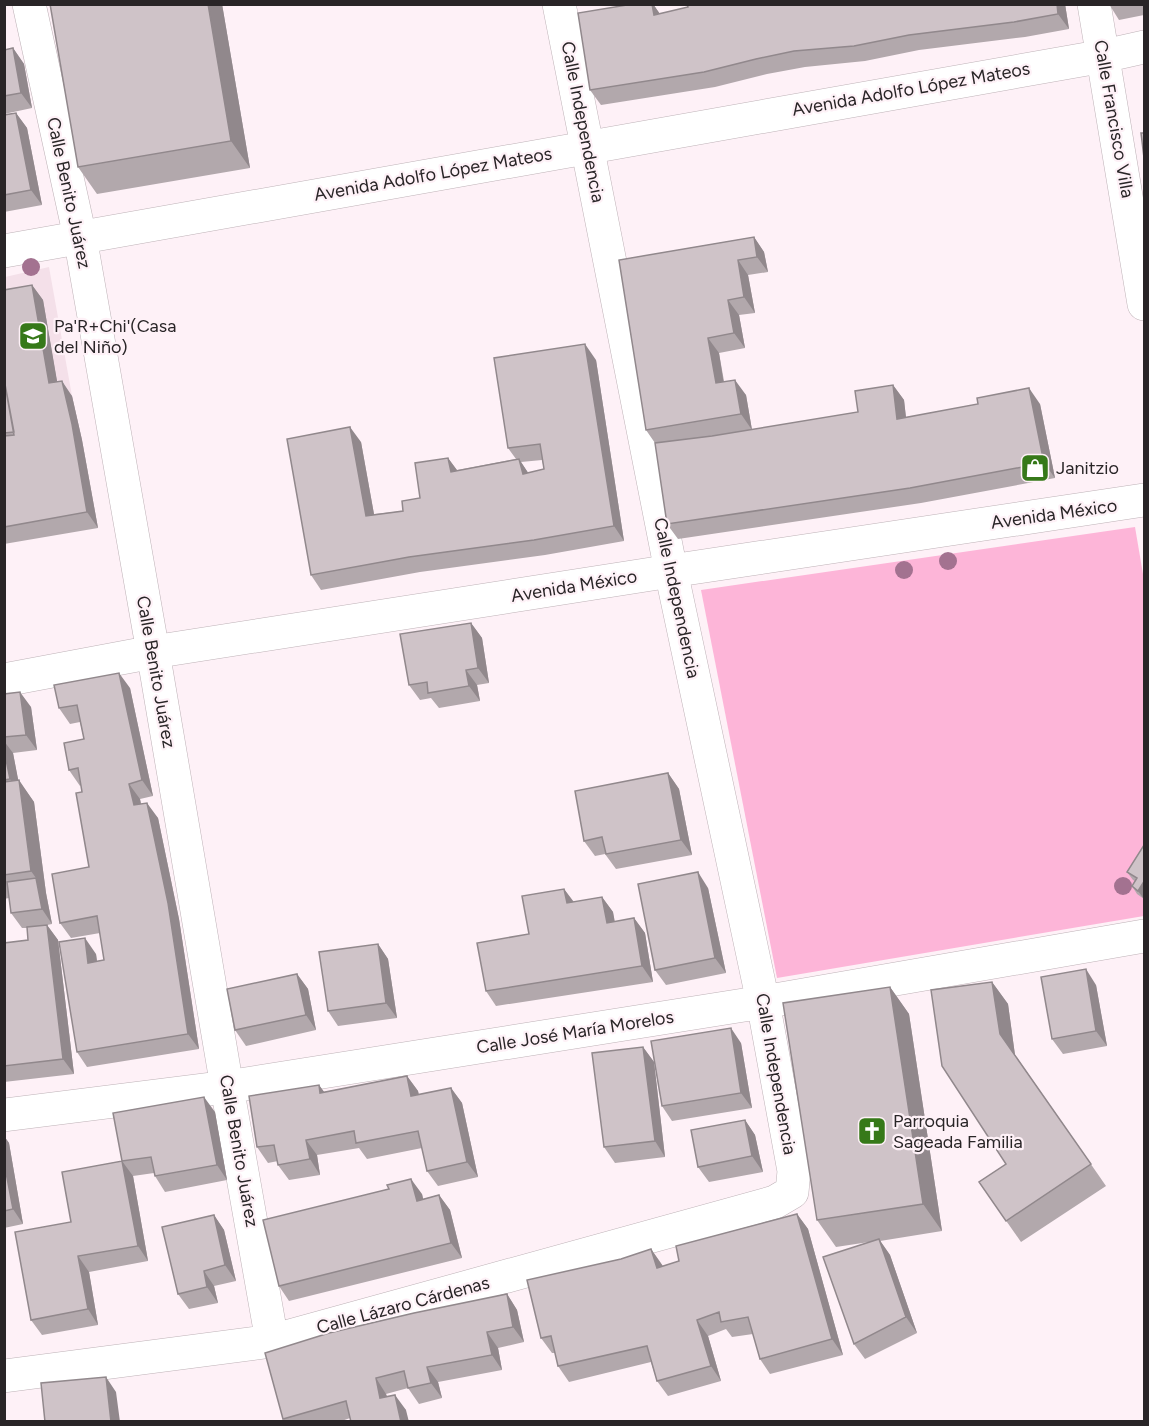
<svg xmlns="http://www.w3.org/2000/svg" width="1149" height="1426" font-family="Figtree,sans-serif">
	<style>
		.built { fill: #f4e0e9 }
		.green { fill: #fdb5d8 }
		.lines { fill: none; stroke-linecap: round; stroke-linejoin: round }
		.street-casing { stroke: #beb2b7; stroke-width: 34 }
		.street { stroke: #fff; stroke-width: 33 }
		.tree { fill: #a37290 }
		.wall { fill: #b2a8ac; fill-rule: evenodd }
		.shaded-wall { fill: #91888c }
		.building { fill: #cfc3c8; stroke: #91888c; stroke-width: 1.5 }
		.labels { text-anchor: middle; stroke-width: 4.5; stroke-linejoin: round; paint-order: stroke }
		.street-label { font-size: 18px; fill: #292527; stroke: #fef1f7 }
		.poi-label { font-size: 18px; fill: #292527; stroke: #fef1f7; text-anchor: start }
	</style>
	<rect width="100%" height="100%" fill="#fef1f7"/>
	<!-- built -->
	<path class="built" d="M49,267L72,396L82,440L5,454V277Z"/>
	<!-- green -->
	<path class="green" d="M1135,527L1144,580V916L777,978L701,590Z"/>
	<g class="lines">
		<!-- street casing -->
		<g class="street-casing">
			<path id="street" d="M29,4L80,237L153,652L227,1087L272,1341
				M1094,4L1144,304
				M4,251L1104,56L1144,47
				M4,680L153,652L671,571L1144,500
				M4,1115L227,1087L763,1002L1144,936
				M4,1376L272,1341L775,1202L792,1192L794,1171L763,1002L671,571L559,4"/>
		</g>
		<!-- street -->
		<use href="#street" class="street"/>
	</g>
	<!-- trees -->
	<g class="tree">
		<circle cx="31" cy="267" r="9"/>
		<circle cx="948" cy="561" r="9"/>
		<circle cx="904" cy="570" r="9"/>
		<circle cx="1123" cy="886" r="9"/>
	</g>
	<!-- wall -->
	<path class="wall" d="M50,4H222L250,168L97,194L78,167Z
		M633,4H653L660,14L688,7L687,4H1065L1069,29L1025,37L919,50L865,61L805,67L767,74L715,87L601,105L590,90Z
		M1109,4H1144V15L1119,20Z
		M13,48L24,64L32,108L4,114V50Z
		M16,113L27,128L42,205L4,212V115Z
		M754,237L764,252L768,272L748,275L755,313L739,315L745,348L719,353L724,381L746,395L752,430L858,412L893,385L904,400L906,418L1040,404L1055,478L921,503L678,539L667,524L655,443L646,430L619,260Z
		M32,285L43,300L57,382L72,396L82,440L98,528L4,544V290Z
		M596,360L624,541L545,555L420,572L321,590L311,575L361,442L374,514L403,511L420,498L448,458L457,470L516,459L508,448ZM542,460L544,469L528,473L521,462Z
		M471,623L482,638L489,683L477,685L480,701L439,708L431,698L420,700L409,685Z
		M130,688L153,796L140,799L141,804L158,818L179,919L199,1049L87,1067L77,1052L96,954L97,961L104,960L100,933L71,938L60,923L89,867L81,785L80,786L69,770L84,739L80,722L70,724L59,708Z
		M4,694L31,707L37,750L13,753L18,780L34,802L46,893L52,924L47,925L58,940L74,1074L4,1082V943L28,940L27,928H22L11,913L9,898L4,899Z
		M668,773L679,789L692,855L616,869L605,854L595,856L584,841Z
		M1144,845V899L1137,894L1132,886L1135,881L1133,880L1127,872Z
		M708,888L726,973L666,985L655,970Z
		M564,889L574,902L602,897L613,912L614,922L634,918L645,933L653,982L496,1006L486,991L529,934Z
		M378,944L388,959L397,1018L338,1026L328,1011Z
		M297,974L308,989L316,1030L246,1046L235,1030Z
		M992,982L1008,1004L1015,1055L1106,1186L1021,1242L979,1182L1006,1164Z
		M1096,985L1107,1046L1063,1054L1052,1039Z
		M890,987L909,1014L942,1231L880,1241L890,1255L917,1333L865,1359L854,1344L869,1242L836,1247L817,1220Z
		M741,1043L752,1108L672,1121L662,1106Z
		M643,1047L654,1062L665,1157L615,1163L604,1147Z
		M407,1076L418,1091L419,1095L451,1088L462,1103L478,1177L438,1186L427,1171L422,1148L367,1159L359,1148L317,1155L320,1175L289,1180L278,1165V1161L268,1163L257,1147L319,1085L324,1092Z
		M215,1112L227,1180L165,1192L155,1176L154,1173L133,1176L148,1261L89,1272L98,1325L42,1335L31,1320L71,1222L122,1161Z
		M745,1120L755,1135L763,1172L709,1182L698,1167Z
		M4,1136L9,1143L23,1224L4,1228Z
		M422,1194L423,1199L439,1195L450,1210L462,1258L289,1301L279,1286Z
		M797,1214L808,1229L843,1355L770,1374L760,1359L753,1334L732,1337L726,1329L708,1336L721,1381L668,1396L657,1381L651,1362L569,1382L558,1366L555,1353H552L541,1338L621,1259L651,1249L663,1266L679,1261Z
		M214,1215L224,1230L236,1281L214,1286L218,1303L189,1309L178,1294Z
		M507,1294L517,1310L524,1342L498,1348L502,1370L438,1382L442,1398L419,1404L408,1388L386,1394L387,1396L406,1410L350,1418L339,1422H285L283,1419Z"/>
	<!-- shaded-wall -->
	<path class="shaded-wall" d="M208,4H222L250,168L231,141Z
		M652,4H653L662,17L654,15Z
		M1057,4H1065L1069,29L1058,14Z
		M13,48L24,64L32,108L21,93Z
		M16,113L27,128L42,205L31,190Z
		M754,237L764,252L768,272L757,257Z
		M738,260L748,275L755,313L744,297Z
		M32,285L43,300L60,398L49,383Z
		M728,300L739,315L745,348L734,333Z
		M708,338L719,353L726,398L716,383Z
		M585,344L596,360L624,541L614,526Z
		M735,380L746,395L752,430L741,414Z
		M62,381L72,396L82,440L98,528L87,512Z
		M893,385L904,400L908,435L897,419Z
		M1029,388L1040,404L1055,478L1044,463Z
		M350,427L361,442L377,531L366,516Z
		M448,458L459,473L451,472Z
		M519,459L529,474H523Z
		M471,623L482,638L489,683L478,668Z
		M466,670L477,685L480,701L469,686Z
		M119,673L130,688L153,796L142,780Z
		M20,692L31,707L37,750L26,735Z
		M4,741L13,753L20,789L19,780L34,802L46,893L52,924L42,909L36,878L31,871L21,794L10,779L4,750Z
		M668,773L679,789L692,855L681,840Z
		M129,784L140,799L144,820L134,805Z
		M147,803L158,818L179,919L199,1049L188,1034Z
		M698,872L708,888L726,973L715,958Z
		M1143,883L1144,885V899L1138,891Z
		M564,889L575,904L567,903Z
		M602,897L613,912L618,938L607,923Z
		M634,918L645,933L653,982L642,966Z
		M47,925L58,940L74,1074L63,1059Z
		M85,938L96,954L99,978L88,963Z
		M378,944L388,959L397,1018L386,1003Z
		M1086,969L1096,985L1107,1046L1096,1031Z
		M297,974L308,989L316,1030L306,1015Z
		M992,982L1008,1004L1015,1055L1106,1186L1000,1034Z
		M890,987L909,1014L942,1231L923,1204Z
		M731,1028L741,1043L752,1108L741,1093Z
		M643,1047L654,1062L665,1157L655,1141Z
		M407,1076L418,1091L422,1111L411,1096Z
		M319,1085L330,1100L320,1093Z
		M451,1088L462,1103L478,1177L467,1162Z
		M204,1097L215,1112L227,1180L217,1165Z
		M745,1120L755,1135L763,1172L752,1156Z
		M4,1136L9,1143L23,1224L13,1209L4,1162Z
		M306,1140L317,1155L320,1175L310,1159Z
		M122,1161L133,1176L148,1261L138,1246Z
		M411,1179L422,1194L427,1216L417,1201Z
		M439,1195L450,1210L462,1258L451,1243Z
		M797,1214L808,1229L843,1355L832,1339Z
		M214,1215L224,1230L236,1281L225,1265Z
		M879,1239L890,1255L917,1333L906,1317Z
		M651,1249L662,1265L667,1283L657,1268Z
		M78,1256L89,1272L98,1325L88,1309Z
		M204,1271L214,1286L218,1303L207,1287Z
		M507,1294L517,1310L524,1342L513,1327Z
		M697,1320L708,1336L721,1381L711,1366Z
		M487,1332L498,1348L502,1370L492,1355Z
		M427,1367L438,1382L442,1398L431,1383Z
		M106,1377L116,1392L120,1422H111Z
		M376,1378L386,1394L391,1413L380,1398Z
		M395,1395L406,1410L409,1422H401Z"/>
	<!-- building -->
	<path class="building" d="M50,4H208L231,141L78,167Z
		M633,4H652L654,15L688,7L687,4H1057L1058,14L1014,22L909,35L854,46L794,51L756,59L704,72L590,90L578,13Z
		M13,48L21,93L4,96V50Z
		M16,113L31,190L4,195V115Z
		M1141,133H1144V158Z
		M754,237L757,257L738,260L744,297L728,300L734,333L708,338L716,383L735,380L741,414L646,430L619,260Z
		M32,285L49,383L62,381L72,424L87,512L4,527V436L14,435L4,379V290Z
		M585,344L614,526L534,540L409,557L311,575L287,439L350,427L366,516L403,511L402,501L420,498L415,463L448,458L451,472L519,459L523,474L544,469L540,444L508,448L494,358Z
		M4,379L14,432L4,433Z
		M893,385L897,419L978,404L977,398L1029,388L1044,463L910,488L667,524L655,443L712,436L858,412L855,391Z
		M471,623L478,668L466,670L469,686L428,693L427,682L409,685L400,634Z
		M119,673L142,780L129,784L134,805L147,803L168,903L188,1034L77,1052L59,942L85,938L88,963L104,960L97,916L60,923L52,874L89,867L76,793L82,792L78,768L69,770L64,743L84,739L77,705L59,708L54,685Z
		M20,692L26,735L4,737V694Z
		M4,750L10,779L4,780Z
		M668,773L681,840L606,854L602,837L584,841L575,791Z
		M19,780L31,871L4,875V782Z
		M1144,845V884L1143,883L1138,891L1132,886L1137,878L1127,872Z
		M698,872L715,958L655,970L638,884Z
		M36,878L42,909L11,913L7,882Z
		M564,889L567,903L602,897L607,923L634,918L642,966L486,991L477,943L529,934L522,896Z
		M47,925L63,1059L4,1066V943L28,940L27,927Z
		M378,944L386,1003L328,1011L319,952Z
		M1086,969L1096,1031L1052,1039L1041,977Z
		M297,974L306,1015L235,1030L227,989Z
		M992,982L1000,1034L1091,1164L1006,1221L979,1182L1006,1164L942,1066L931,990Z
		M890,987L923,1204L817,1220L783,1003Z
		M731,1028L741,1093L662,1106L651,1041Z
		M643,1047L655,1141L604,1147L592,1053Z
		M407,1076L411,1096L451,1088L467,1162L427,1171L418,1131L356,1143L354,1131L306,1140L310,1159L278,1165L274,1145L257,1147L249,1096L319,1085L320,1093Z
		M204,1097L217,1165L155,1176L151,1157L122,1161L113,1113Z
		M745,1120L752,1156L698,1167L691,1130Z
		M122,1161L138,1246L78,1256L88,1309L31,1320L15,1232L71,1222L62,1172Z
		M4,1162L13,1209L4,1211Z
		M411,1179L417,1201L439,1195L451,1243L279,1286L263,1220L389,1189L387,1185Z
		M797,1214L832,1339L760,1359L748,1317L721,1322L719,1312L697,1320L711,1366L657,1381L647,1346L558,1366L551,1336L541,1338L527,1280L621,1259L651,1249L657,1268L679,1261L676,1246Z
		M214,1215L225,1265L204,1271L207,1287L178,1294L162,1227Z
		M879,1239L906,1317L854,1344L823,1257Z
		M507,1294L513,1327L487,1332L492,1355L427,1367L431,1383L408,1388L404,1371L376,1378L380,1398L395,1395L401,1422H351L346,1401L283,1419L265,1353L329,1333L414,1313Z
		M106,1377L111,1422H45L41,1383Z"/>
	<!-- icons -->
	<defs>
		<g id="school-square" transform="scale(1.5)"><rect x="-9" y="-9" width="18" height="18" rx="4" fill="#367919" stroke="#fef1f7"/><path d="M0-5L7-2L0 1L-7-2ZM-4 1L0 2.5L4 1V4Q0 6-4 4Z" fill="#fff"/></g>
		<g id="shop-square" transform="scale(1.5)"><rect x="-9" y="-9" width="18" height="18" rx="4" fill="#367919" stroke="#fef1f7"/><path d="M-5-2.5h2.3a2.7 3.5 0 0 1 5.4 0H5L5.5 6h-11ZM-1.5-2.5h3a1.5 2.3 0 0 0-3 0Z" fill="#fff"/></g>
		<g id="church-square" transform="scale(1.5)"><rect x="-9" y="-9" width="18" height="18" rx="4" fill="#367919" stroke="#fef1f7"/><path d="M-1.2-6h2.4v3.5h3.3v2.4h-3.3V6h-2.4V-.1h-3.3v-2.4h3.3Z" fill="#fff"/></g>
	</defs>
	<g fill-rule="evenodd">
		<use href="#school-square" x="33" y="336"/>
		<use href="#shop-square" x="1035" y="468"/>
		<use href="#church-square" x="872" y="1131"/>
	</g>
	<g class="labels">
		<!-- street labels -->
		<g class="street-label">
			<text transform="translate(911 89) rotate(-10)" y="6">Avenida Adolfo López Mateos</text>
			<text transform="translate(1114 119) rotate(80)" y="6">Calle Francisco Villa</text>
			<text transform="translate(583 122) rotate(79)" y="6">Calle Independencia</text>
			<text transform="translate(433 174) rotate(-10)" y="6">Avenida Adolfo López Mateos</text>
			<text transform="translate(69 193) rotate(78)" y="6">Calle Benito Juárez</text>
			<text transform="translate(1054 514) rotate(-8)" y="6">Avenida México</text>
			<text transform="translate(574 586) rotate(-9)" y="6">Avenida México</text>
			<text transform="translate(677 598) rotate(78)" y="6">Calle Independencia</text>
			<text transform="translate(156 672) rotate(80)" y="6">Calle Benito Juárez</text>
			<text transform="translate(575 1032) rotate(-9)" y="6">Calle José María Morelos</text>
			<text transform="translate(776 1074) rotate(80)" y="6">Calle Independencia</text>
			<text transform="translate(239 1151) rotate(80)" y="6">Calle Benito Juárez</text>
			<text transform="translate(403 1305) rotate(-15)" y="6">Calle Lázaro Cárdenas</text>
		</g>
		<!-- poi labels -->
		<g class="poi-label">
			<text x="54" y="332">Pa'R+Chi'(Casa<tspan x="54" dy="21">del Niño)</tspan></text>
			<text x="1056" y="474">Janitzio</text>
			<text x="893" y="1127">Parroquia<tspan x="893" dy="21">Sageada Familia</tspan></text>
		</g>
	</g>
	<!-- border -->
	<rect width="1149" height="1426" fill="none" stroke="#292527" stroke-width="12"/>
</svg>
